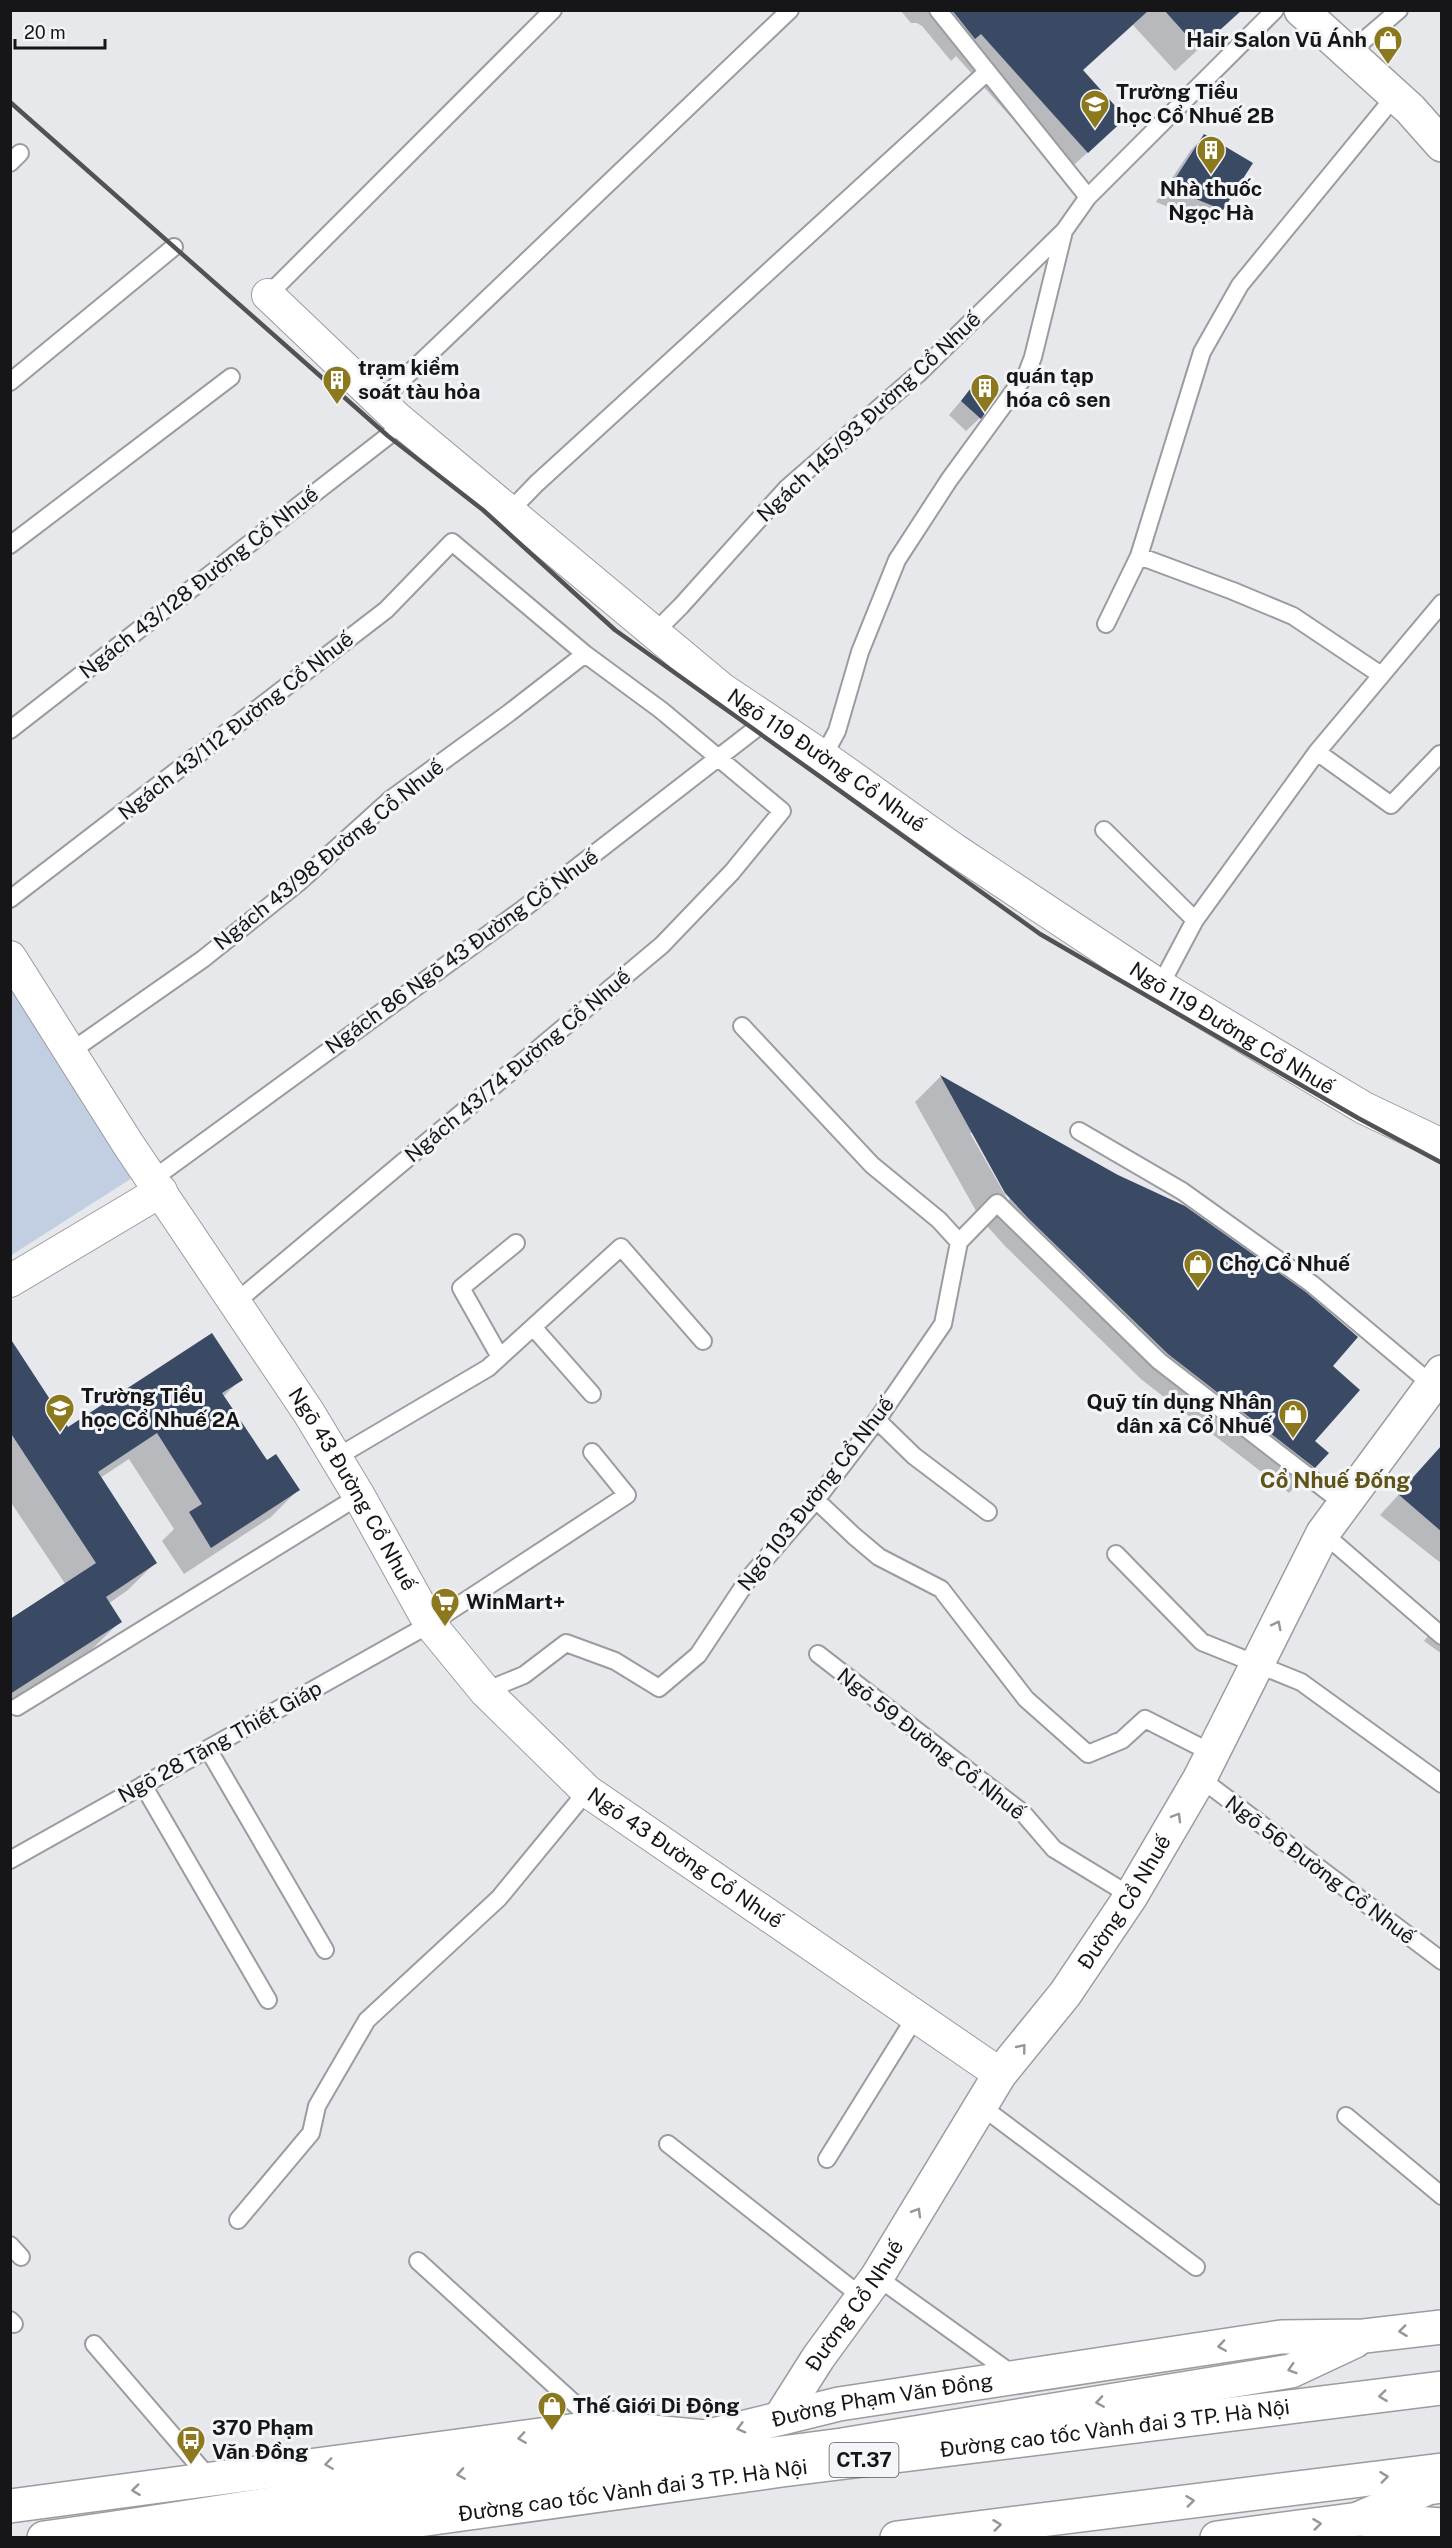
<svg xmlns="http://www.w3.org/2000/svg" width="1452" height="2548" font-family="'Public Sans',sans-serif">
	<style>
		.pitch { fill: #c2cee2 }
		.shadow { fill: #0003; fill-rule: evenodd }
		.building { fill: #3a4a65 }
		.lines { fill: none; stroke-linecap: round; stroke-linejoin: round }
		.lane-casing { stroke: #9a9ca0; stroke-width: 20 }
		.street-casing { stroke: #9a9ca0; stroke-width: 34 }
		.secondary-casing { stroke: #9a9ca0; stroke-width: 36 }
		.primary-casing { stroke: #9a9ca0; stroke-width: 36 }
		.highway-casing { stroke: #9a9ca0; stroke-width: 36 }
		.lane { stroke: #fff; stroke-width: 16 }
		.street { stroke: #fff; stroke-width: 32 }
		.secondary { stroke: #fff; stroke-width: 33 }
		.primary { stroke: #fff; stroke-width: 33 }
		.highway { stroke: #fff; stroke-width: 33 }
		.rail { stroke: #525255; stroke-width: 4.5 }
		.oneway { stroke: #969697 }
		.labels { text-anchor: middle; stroke-width: 6; stroke-linejoin: round; paint-order: stroke }
		.shield { fill: #f3f5f9; stroke: #58595c; stroke-width: 1.5 }
		.shield-label { font-size: 20px; font-weight: bold; fill: #161618 }
		.poi-label { font-size: 21px; font-weight: bold; fill: #161618; stroke: #f3f5f9; text-anchor: start }
		.street-label { font-size: 21px; fill: #161618; stroke: #f3f5f9 }
		.neighbourhood-label { font-size: 22px; font-weight: bold; fill: #605316; stroke: #f3f5f9 }
	</style>
	<rect width="100%" height="100%" fill="#e6e8ec"/>
	<!-- pitch -->
	<path class="pitch" d="M11,985L132,1178L10,1256Z"/>
	<!-- shadow -->
	<path class="shadow" d="M900,10H1225L1232,18L1175,71L1133,25L1082,71L1100,141L1063,175L956,56L951,61L922,26L917,23H911Z
		M1204,136L1222,209L1208,223L1156,202L1191,150Z
		M980,378V418L966,431L949,415Z
		M940,1077L1118,1176L1331,1366L1313,1441L1327,1453L1289,1493L1142,1380L1004,1245L980,1218L915,1102ZM970,1133H974L1010,1199L1008,1200Z
		M10,1362L68,1429L241,1379L223,1397L266,1462L298,1490L271,1517L184,1574L162,1541L174,1529L129,1459L100,1478L155,1563L128,1590L108,1604L120,1622L92,1649L10,1702V1621L66,1585L10,1501Z
		M1424,1467L1442,1480V1564L1380,1515Z
		M1442,1618V1654L1424,1641Z"/>
	<!-- building -->
	<path class="building" d="M952,10H1149L1083,70L1126,118L1088,153L981,34L975,39Z
		M1164,10H1242L1199,49Z
		M1204,134L1253,163L1223,210L1169,188Z
		M980,376L999,393L981,419L961,401Z
		M940,1075L1118,1175L1185,1206L1306,1292L1358,1337L1333,1366L1360,1390L1315,1441L1329,1453L1315,1468L1168,1354L1029,1219L1005,1193Z
		M212,1333L243,1380L222,1393L267,1460L276,1454L300,1490L211,1548L189,1512L202,1504L157,1433L98,1472L157,1563L106,1597L122,1622L10,1694V1619L96,1563L10,1432V1338L68,1427Z
		M1442,1445V1532L1398,1494Z"/>
	<g class="lines">
		<!-- lane casing -->
		<g class="lane-casing">
			<path id="lane" d="M938,10L1088,197
				M1349,53L1399,10
				M10,163L20,153
				M268,295L553,10
				M10,382L174,247
				M379,402L790,10
				M509,512L536,484L987,72
				M10,545L231,377
				M1139,556L1233,591L1293,616L1381,675
				M1106,624L1139,556L1202,352L1240,285L1395,96
				M654,633L681,606L787,488L918,374L1064,231L1088,197L1275,10
				M10,730L388,436
				M1317,752L1391,805L1440,754
				M823,757L837,731L860,652L897,560L949,480L1027,373L1033,357L1064,231
				M1104,830L1195,920
				M10,899L386,610L452,542L585,654L661,710L782,811L732,872L662,945L236,1302
				M1160,986L1195,920L1317,752L1442,603
				M742,1026L872,1165L939,1220L959,1242
				M70,1052L203,959L298,883L391,799L509,713L585,654
				M1079,1131L1182,1191L1312,1284L1436,1388
				M153,1179L523,909L767,720
				M533,1327L592,1394
				M500,1357L461,1288L516,1243
				M877,1420L914,1456L988,1512
				M337,1457L488,1368L621,1247L703,1341
				M816,1500L854,1536L879,1557L941,1589L1026,1699L1088,1754L1122,1740L1145,1719L1212,1753
				M1323,1533L1442,1636
				M1116,1554L1202,1642L1301,1682L1442,1784
				M818,1654L1023,1813L1054,1849L1131,1896
				M485,1691L524,1675L566,1643L615,1661L659,1688L698,1655L749,1578L816,1500L877,1420L943,1324L959,1242L997,1203L1159,1361L1344,1504
				M17,1707L359,1496
				M208,1749L325,1950
				M1200,1778L1442,1961
				M143,1785L268,2000
				M10,1860L430,1624L627,1495L592,1452
				M981,2106L1196,2267
				M1346,2116L1442,2196
				M668,2144L862,2297
				M827,2159L916,2016
				M238,2220L311,2133L317,2106L367,2020L499,1898L587,1791
				M10,2245L21,2257
				M418,2261L599,2426
				M877,2277L1015,2376
				M10,2320L14,2324
				M94,2344L211,2480"/>
		</g>
		<!-- street casing -->
		<g class="street-casing">
			<g id="street">
				<path id="s1" d="M268,295L397,418L722,689L831,762L955,850L1160,986L1364,1108L1442,1145"/>
				<path id="s2" d="M10,957L128,1144L309,1413L359,1496L430,1624L485,1691L587,1791L1000,2074"/>
				<path d="M10,1281L161,1191"/>
			</g>
		</g>
		<!-- secondary casing -->
		<g class="secondary-casing">
			<g id="secondary">
				<path d="M1301,10L1410,109L1442,145"/>
				<path id="s3" d="M780,2418L818,2358L877,2277L1000,2074L1065,1994L1131,1896L1200,1778L1323,1533L1442,1372"/>
			</g>
		</g>
		<!-- primary casing -->
		<g class="primary-casing">
			<g id="primary">
				<path id="s4" d="M10,2506L600,2427L705,2437L839,2404L1281,2337L1364,2336L1442,2327"/>
				<path d="M1360,2518L1428,2488L1442,2486"/>
				<path d="M180,2534L842,2445L1291,2371L1355,2341"/>
				<path d="M1217,2538L1359,2519L1442,2525"/>
			</g>
		</g>
		<!-- highway casing -->
		<g class="highway-casing">
			<g id="highway">
				<path d="M44,2538C265,2508 484,2467 705,2437"/>
				<path id="s5" d="M288,2538L782,2470L1442,2388"/>
				<path d="M897,2538L1442,2470"/>
			</g>
		</g>
		<!-- lane -->
		<use href="#lane" class="lane"/>
		<!-- street -->
		<use href="#street" class="street"/>
		<!-- secondary -->
		<use href="#secondary" class="secondary"/>
		<!-- primary -->
		<use href="#primary" class="primary"/>
		<!-- highway -->
		<use href="#highway" class="highway"/>
		<!-- rail -->
		<path class="rail" d="M10,102L388,436L483,510L615,630L1040,934L1358,1118L1442,1163"/>
	</g>
	<!-- one-way arrows -->
	<defs><path id="oneway-chevron" d="M-2-3.5L2.5 0L-2 3.5" fill="none" stroke-width="1.6" stroke-linecap="round" stroke-linejoin="round" transform="scale(1.5)"/></defs>
	<g class="oneway">
		<use href="#oneway-chevron" transform="translate(1277 1625) rotate(-63)"/>
		<use href="#oneway-chevron" transform="translate(1177 1817) rotate(-60)"/>
		<use href="#oneway-chevron" transform="translate(1022 2048) rotate(-51)"/>
		<use href="#oneway-chevron" transform="translate(917 2212) rotate(-59)"/>
		<use href="#oneway-chevron" transform="translate(1403 2331) rotate(173)"/>
		<use href="#oneway-chevron" transform="translate(1222 2346) rotate(171)"/>
		<use href="#oneway-chevron" transform="translate(1292 2369) rotate(162)"/>
		<use href="#oneway-chevron" transform="translate(1383 2396) rotate(173)"/>
		<use href="#oneway-chevron" transform="translate(1100 2402) rotate(171)"/>
		<use href="#oneway-chevron" transform="translate(741 2428) rotate(165)"/>
		<use href="#oneway-chevron" transform="translate(522 2438) rotate(172)"/>
		<use href="#oneway-chevron" transform="translate(329 2464) rotate(172)"/>
		<use href="#oneway-chevron" transform="translate(461 2474) rotate(171)"/>
		<use href="#oneway-chevron" transform="translate(1384 2477) rotate(-7)"/>
		<use href="#oneway-chevron" transform="translate(136 2490) rotate(173)"/>
		<use href="#oneway-chevron" transform="translate(1190 2501) rotate(-7)"/>
		<use href="#oneway-chevron" transform="translate(1317 2524) rotate(-7)"/>
		<use href="#oneway-chevron" transform="translate(997 2525) rotate(-7)"/>
	</g>
	<!-- icons -->
	<defs>
		<g id="shop-pin" transform="scale(1.5)"><path d="M0 17L-7.5 6A9.5 9.5 0 1 1 7.5 6Z" fill="#8c791e" stroke="#f3f5f9"/><path d="M-5-2.5h2.3a2.7 3.5 0 0 1 5.4 0H5L5.5 6h-11ZM-1.5-2.5h3a1.5 2.3 0 0 0-3 0Z" fill="#fff"/></g>
		<g id="school-pin" transform="scale(1.5)"><path d="M0 17L-7.5 6A9.5 9.5 0 1 1 7.5 6Z" fill="#8c791e" stroke="#f3f5f9"/><path d="M0-5L7-2L0 1L-7-2ZM-4 1L0 2.5L4 1V4Q0 6-4 4Z" fill="#fff"/></g>
		<g id="building-pin" transform="scale(1.5)"><path d="M0 17L-7.5 6A9.5 9.5 0 1 1 7.5 6Z" fill="#8c791e" stroke="#f3f5f9"/><path d="M-4-6H4V6H1V3H-1V6H-4ZM-2.5-4.3h1.7v1.8h-1.7ZM.8-4.3h1.7v1.8H.8ZM-2.5-1h1.7V.8h-1.7ZM.8-1h1.7V.8H.8Z" fill="#fff"/></g>
		<g id="supermarket-pin" transform="scale(1.5)"><path d="M0 17L-7.5 6A9.5 9.5 0 1 1 7.5 6Z" fill="#8c791e" stroke="#f3f5f9"/><path d="M-6-5.5h2.5l.6 2H6L4.5 2H-2.5L-4.4-4H-6ZM-1.5 3.2a1.3 1.3 0 1 0 .1 0ZM3 3.2a1.3 1.3 0 1 0 .1 0Z" fill="#fff"/></g>
		<g id="bus-pin" transform="scale(1.5)"><path d="M0 17L-7.5 6A9.5 9.5 0 1 1 7.5 6Z" fill="#8c791e" stroke="#f3f5f9"/><path d="M-5-6H5V4H4V6H2V4H-2V6H-4V4H-5ZM-3.5-4V0h7V-4ZM-3.5 1.2v1.5H-2V1.2ZM2 1.2v1.5H3.5V1.2Z" fill="#fff"/></g>
	</defs>
	<g fill-rule="evenodd">
		<use href="#shop-pin" x="1388" y="40"/>
		<use href="#school-pin" x="1095" y="104"/>
		<use href="#building-pin" x="1211" y="150"/>
		<use href="#building-pin" x="337" y="380"/>
		<use href="#building-pin" x="985" y="388"/>
		<use href="#shop-pin" x="1198" y="1264"/>
		<use href="#school-pin" x="60" y="1408"/>
		<use href="#shop-pin" x="1293" y="1414"/>
		<use href="#supermarket-pin" x="445" y="1602"/>
		<use href="#shop-pin" x="552" y="2406"/>
		<use href="#bus-pin" x="191" y="2440"/>
	</g>
	<g class="labels">
		<!-- shield labels -->
		<rect class="shield" x="829.5" y="2443" width="69" height="34" rx="4.5"/>
		<g class="shield-label">
			<text x="864" y="2467">CT.37</text>
		</g>
		<!-- poi labels -->
		<g class="poi-label">
			<text x="1367" y="47" text-anchor="end">Hair Salon Vũ Ánh</text>
			<text x="1116" y="99">Trường Tiểu<tspan x="1116" dy="24">học Cổ Nhuế 2B</tspan></text>
			<text x="1211" y="196" text-anchor="middle">Nhà thuốc<tspan x="1211" dy="24">Ngọc Hà</tspan></text>
			<text x="358" y="375">trạm kiểm<tspan x="358" dy="24">soát tàu hỏa</tspan></text>
			<text x="1006" y="383">quán tạp<tspan x="1006" dy="24">hóa cô sen</tspan></text>
			<text x="1219" y="1271">Chợ Cổ Nhuế</text>
			<text x="81" y="1403">Trường Tiểu<tspan x="81" dy="24">học Cổ Nhuế 2A</tspan></text>
			<text x="1272" y="1409" text-anchor="end">Quỹ tín dụng Nhân<tspan x="1272" dy="24">dân xã Cổ Nhuế</tspan></text>
			<text x="466" y="1609">WinMart+</text>
			<text x="573" y="2413">Thế Giới Di Động</text>
			<text x="212" y="2435">370 Phạm<tspan x="212" dy="24">Văn Đồng</tspan></text>
		</g>
		<!-- street labels -->
		<g class="street-label">
			<text transform="translate(869 417) rotate(-43)" y="7">Ngách 145/93 Đường Cổ Nhuế</text>
			<text transform="translate(199 583) rotate(-38)" y="7">Ngách 43/128 Đường Cổ Nhuế</text>
			<text transform="translate(236 726) rotate(-38)" y="7">Ngách 43/112 Đường Cổ Nhuế</text>
			<text dy="7" stroke="none"><textPath href="#s1" startOffset="728">Ngõ 119 Đường Cổ Nhuế</textPath></text>
			<text transform="translate(329 855) rotate(-39)" y="7">Ngách 43/98 Đường Cổ Nhuế</text>
			<text transform="translate(462 952) rotate(-36)" y="7">Ngách 86 Ngõ 43 Đường Cổ Nhuế</text>
			<text dy="7" stroke="none"><textPath href="#s1" startOffset="1214">Ngõ 119 Đường Cổ Nhuế</textPath></text>
			<text transform="translate(518 1066) rotate(-40)" y="7">Ngách 43/74 Đường Cổ Nhuế</text>
			<text dy="7" stroke="none"><textPath href="#s2" startOffset="633">Ngõ 43 Đường Cổ Nhuế</textPath></text>
			<text transform="translate(816 1494) rotate(-52)" y="7">Ngõ 103 Đường Cổ Nhuế</text>
			<text transform="translate(220 1742) rotate(-29)" y="7">Ngõ 28 Tăng Thiết Giáp</text>
			<text transform="translate(931 1744) rotate(38)" y="7">Ngõ 59 Đường Cổ Nhuế</text>
			<text dy="7" stroke="none"><textPath href="#s2" startOffset="1137">Ngõ 43 Đường Cổ Nhuế</textPath></text>
			<text transform="translate(1320 1870) rotate(37)" y="7">Ngõ 56 Đường Cổ Nhuế</text>
			<text dy="7" stroke="none"><textPath href="#s3" startOffset="621">Đường Cổ Nhuế</textPath></text>
			<text dy="7" stroke="none"><textPath href="#s3" startOffset="135">Đường Cổ Nhuế</textPath></text>
			<text dy="7" stroke="none"><textPath href="#s4" startOffset="882">Đường Phạm Văn Đồng</textPath></text>
			<text dy="7" stroke="none"><textPath href="#s5" startOffset="834">Đường cao tốc Vành đai 3 TP. Hà Nội</textPath></text>
			<text dy="7" stroke="none"><textPath href="#s5" startOffset="348">Đường cao tốc Vành đai 3 TP. Hà Nội</textPath></text>
		</g>
		<!-- neighbourhood labels -->
		<g class="neighbourhood-label">
			<text x="1335" y="1488">Cổ Nhuế Đống</text>
		</g>
	</g>
	<!-- border -->
	<rect width="1452" height="2548" fill="none" stroke="#161618" stroke-width="24"/>
	<!-- scale -->
	<path d="M15 39v9h90v-9" fill="none" stroke="#161618" stroke-width="3"/>
	<text x="24" y="39" font-size="18" fill="#161618" stroke="#f3f5f9" stroke-width="4.5" paint-order="stroke">20 m</text>
</svg>
